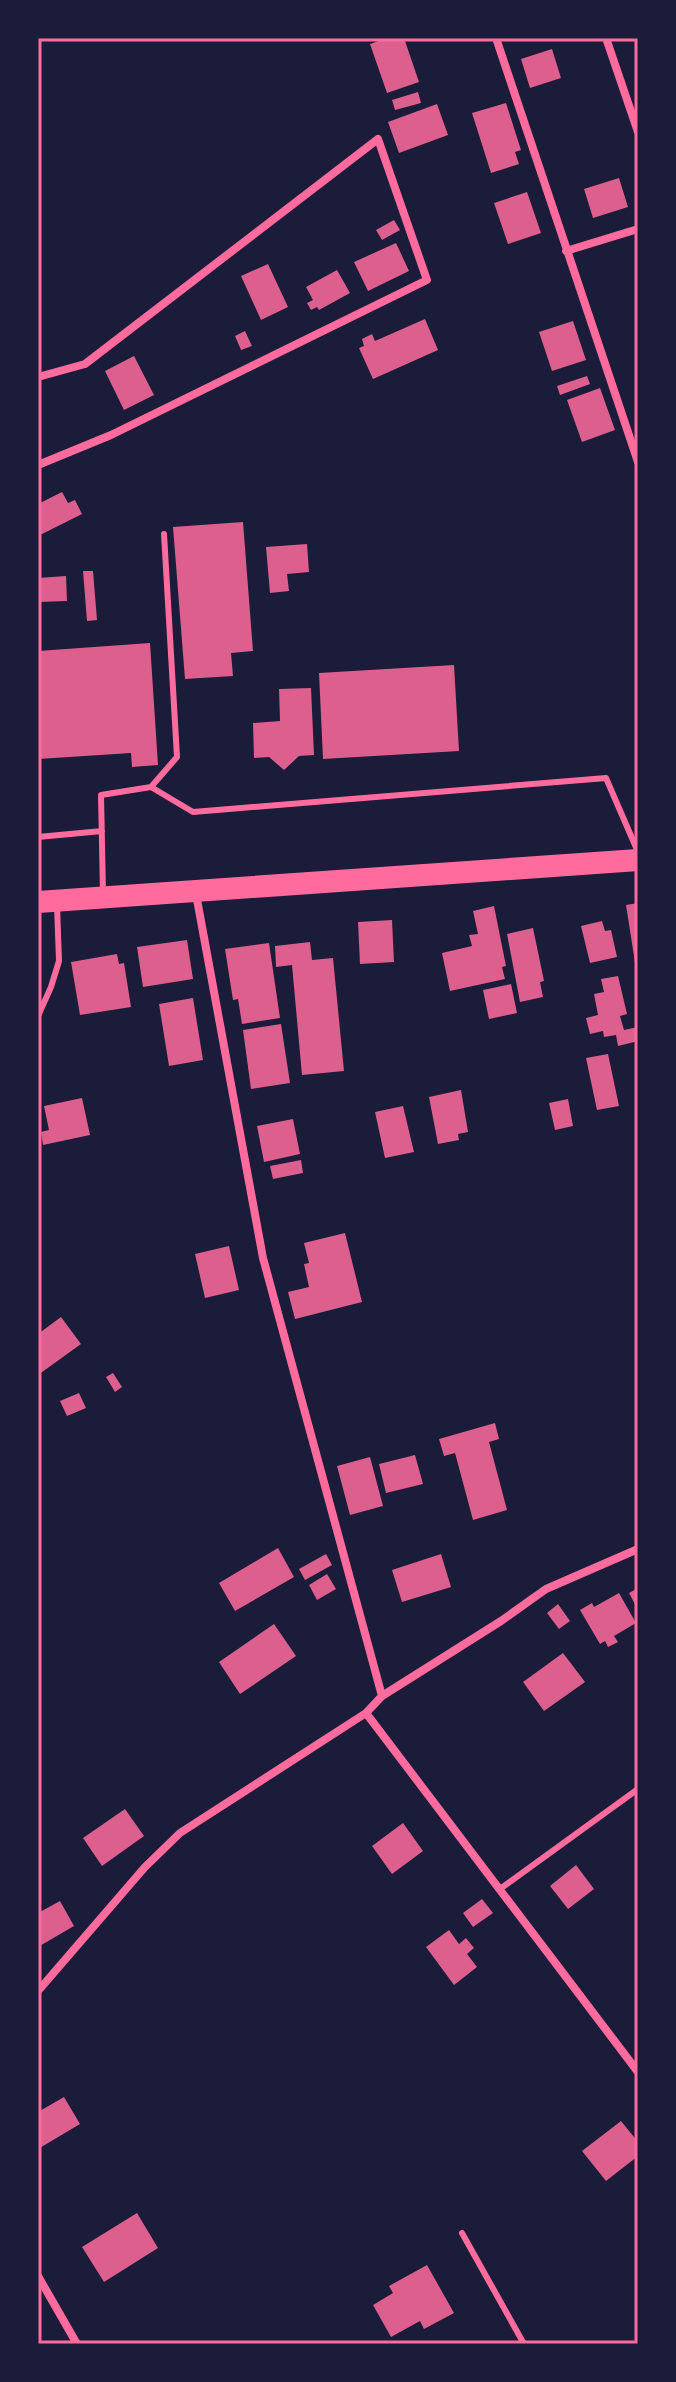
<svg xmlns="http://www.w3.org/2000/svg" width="676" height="2382" font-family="'Zilla Slab',serif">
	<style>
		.building { fill: #dd5f8e }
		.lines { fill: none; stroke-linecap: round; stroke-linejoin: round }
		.service { stroke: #ff6b9d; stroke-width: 6 }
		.minor { stroke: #ff6b9d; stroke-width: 8 }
		.trunk { stroke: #ff6b9d; stroke-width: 22 }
		.neatline { fill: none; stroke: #ff6b9d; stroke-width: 3 }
	</style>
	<rect width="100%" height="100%" fill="#1b1b3a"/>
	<!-- building -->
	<path class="building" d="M387,38H404L419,82L387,93L370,44Z
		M552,49L561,78L530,88L521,59Z
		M418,92L421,103L395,110L392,100Z
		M506,103L521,150L515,152L519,164L491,173L472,113Z
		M437,104L448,135L399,153L388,122Z
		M619,178L628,207L593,218L584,189Z
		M527,192L541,233L508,244L494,203Z
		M394,220L400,230L382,240L376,230Z
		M396,243L409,271L368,291L354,262Z
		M268,264L288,307L261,320L241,276Z
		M337,270L350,293L319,310L317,307L311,310L307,303L313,300L306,287Z
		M425,319L438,350L373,379L359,348L364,346L362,339L372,334L375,341Z
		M573,321L586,360L552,371L539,332Z
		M245,331L252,346L241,350L235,336Z
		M134,356L154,395L124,410L105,371Z
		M587,376L590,384L560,395L557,386Z
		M600,388L615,430L582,442L567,400Z
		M62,492L68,503L75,500L82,514L40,535L38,530V504Z
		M243,522L253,651L231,653L233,676L185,679L173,527Z
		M307,544L309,572L287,574L289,591L270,593L266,547Z
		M83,571H93L97,620L87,621Z
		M66,576L67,601L38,602V578Z
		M150,643L158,765L132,767L131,753L38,759V651Z
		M454,665L459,751L323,759L319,673Z
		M311,688L314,755L299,756L284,770L269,757L254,758L253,723L280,721L279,689Z
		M638,903V969H636L626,905Z
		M494,906L506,966L502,967L505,979L450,991L442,953L472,946L469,935L478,934L473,911Z
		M392,920L394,962L360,964L358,922Z
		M602,921L605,931L611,930L617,957L590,963L581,926Z
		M533,928L544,981L540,982L543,997L520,1002L507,934Z
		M187,940L193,979L143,987L137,947Z
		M310,942L312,960L333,958L344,1071L302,1075L292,965L276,967L275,946Z
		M269,943L280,1018L242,1024L238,999L233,1000L225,949Z
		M117,954L119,964L124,963L131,1007L80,1015L71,962Z
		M618,976L627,1014L620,1016L624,1030L638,1027V1041L618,1046L616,1035L604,1037L603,1031L590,1034L586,1018L598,1015L594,994L604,992L601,979Z
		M511,984L517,1013L489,1019L483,990Z
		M193,998L203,1060L169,1066L159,1004Z
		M281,1024L290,1083L251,1089L243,1030Z
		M608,1054L619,1106L597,1110L586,1058Z
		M461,1090L468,1132L458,1134L459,1140L438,1144L429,1097Z
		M82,1098L90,1135L43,1145L41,1132L49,1130L44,1106Z
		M568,1099L573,1126L555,1130L549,1103Z
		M403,1106L414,1152L385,1158L375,1112Z
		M293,1119L300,1154L264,1162L257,1126Z
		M301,1160L303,1173L273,1179L270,1166Z
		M345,1233L362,1302L295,1319L288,1292L309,1287L304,1264L309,1263L304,1243Z
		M229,1246L239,1290L205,1298L195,1254Z
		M61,1317L81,1344L38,1375V1334Z
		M113,1373L122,1387L115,1392L106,1377Z
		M79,1393L86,1408L67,1416L60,1401Z
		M495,1423L499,1439L489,1442L507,1510L473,1520L455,1453L444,1456L439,1439Z
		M415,1455L423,1484L386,1493L379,1464Z
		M370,1457L383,1506L350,1515L337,1466Z
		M278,1548L294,1577L235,1611L219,1583Z
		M326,1554L332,1565L305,1580L299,1569Z
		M441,1554L451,1587L402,1602L392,1570Z
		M327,1574L336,1589L317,1600L309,1585Z
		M638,1588V1610L629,1593Z
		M619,1593L636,1623L614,1636L618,1642L608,1647L605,1641L600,1644L580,1610L592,1603L594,1607Z
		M558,1604L570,1621L559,1629L547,1613Z
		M274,1624L296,1656L240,1694L219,1662Z
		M563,1653L585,1682L544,1711L523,1682Z
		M125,1809L144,1836L102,1866L83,1838Z
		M403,1823L423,1851L392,1874L372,1846Z
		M576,1865L594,1889L568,1909L550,1886Z
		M482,1899L493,1913L473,1927L463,1913Z
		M60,1901L74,1926L38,1947V1913Z
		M449,1930L459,1944L466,1938L474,1948L467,1954L477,1967L454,1985L426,1947Z
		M64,2097L80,2124L38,2149V2112Z
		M621,2121L638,2142V2156L606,2181L582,2151Z
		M137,2213L158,2248L104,2282L82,2247Z
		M427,2265L454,2313L424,2329L420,2321L391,2337L373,2305L393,2293L389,2286Z"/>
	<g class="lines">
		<!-- service -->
		<path class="service" d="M151,787L193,812L606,778L638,852
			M38,837L102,831
			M103,893L101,795L151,787L177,757L164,534
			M38,1016L51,987L59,961L57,905
			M500,1889L638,1789
			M462,2233L524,2344"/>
		<!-- minor -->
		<path class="minor" d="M496,38L638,462
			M606,38L638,132
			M566,251L638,229
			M38,377L85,364L378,139L427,280L111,435L38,465
			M196,894L263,1258L382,1696
			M366,1713L638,2072
			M38,1991L145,1867L180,1833L366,1713L382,1696L501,1621L546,1589L638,1549
			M38,2276L77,2344"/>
		<!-- trunk -->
		<path class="trunk" d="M38,902L638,860"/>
	</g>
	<!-- border -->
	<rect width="676" height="2382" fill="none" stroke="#1b1b3a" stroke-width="80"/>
	<rect x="40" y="40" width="596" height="2302" class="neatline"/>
</svg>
